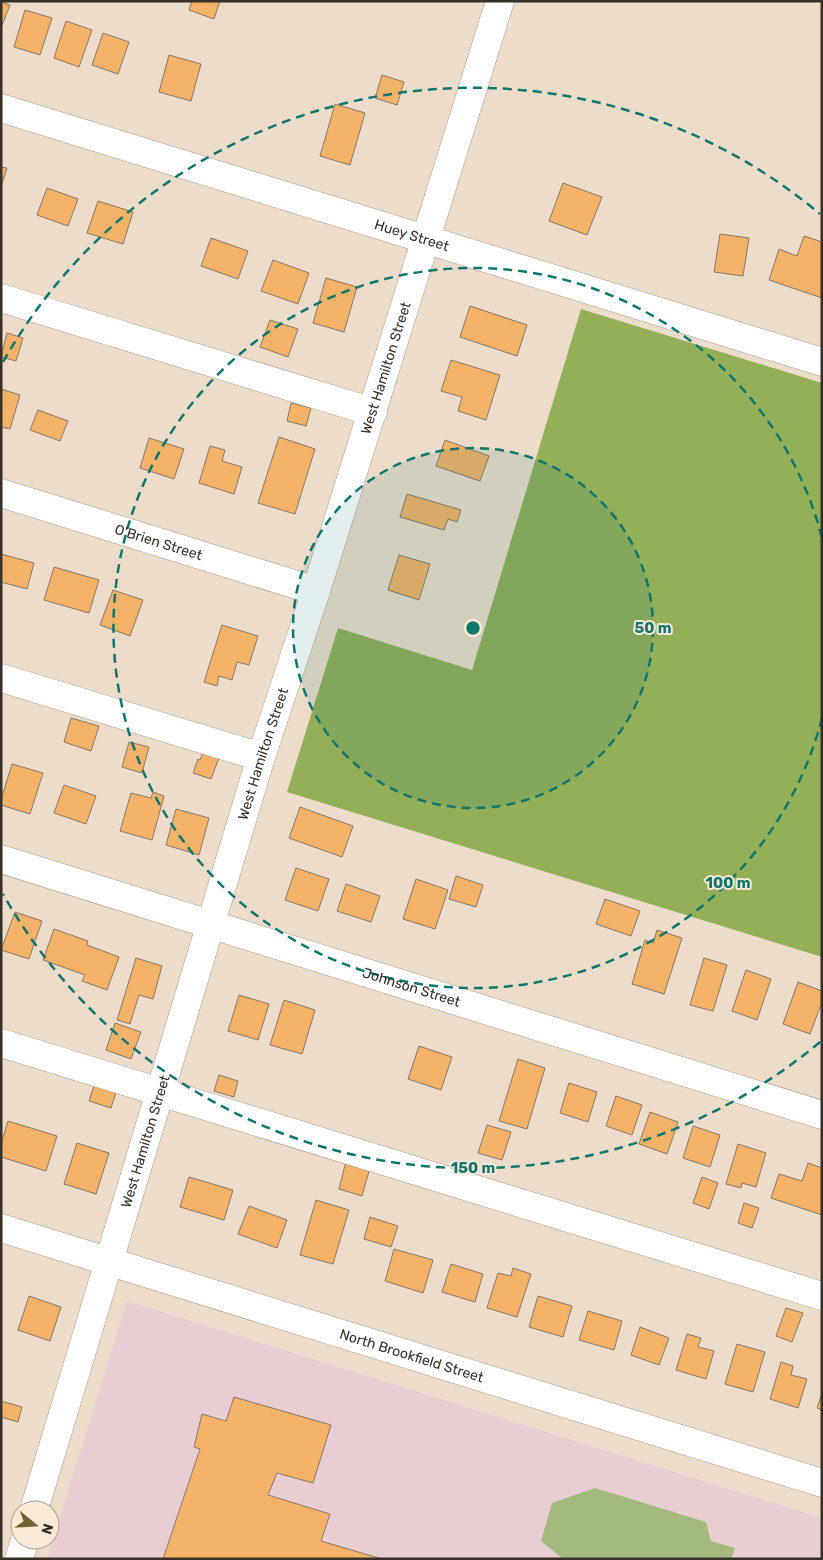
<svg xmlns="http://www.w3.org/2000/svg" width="823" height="1560" font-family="Rubik,sans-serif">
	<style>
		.education { fill: #e8ced3 }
		.green { fill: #a4b97c }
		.forest { fill: #93af58 }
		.building { fill: #f4b268; stroke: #877767 }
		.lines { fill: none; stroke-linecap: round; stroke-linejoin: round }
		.minor-casing { stroke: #a98; stroke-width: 29 }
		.minor { stroke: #fff; stroke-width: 28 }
		.ring { fill: none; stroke: #0f766e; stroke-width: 2.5; stroke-dasharray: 9 6 }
		.labels { text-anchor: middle; stroke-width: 4; stroke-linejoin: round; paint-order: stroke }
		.street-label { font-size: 14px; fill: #373029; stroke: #fbe9d7 }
		.centre { fill: #0f766e; stroke: #fbe9d7; stroke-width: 2.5 }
		.ring-label { font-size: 15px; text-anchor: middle; font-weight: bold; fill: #0f766e; stroke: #fbe9d7; stroke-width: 4; stroke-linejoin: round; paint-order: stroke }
	</style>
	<rect width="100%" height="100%" fill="#eedcca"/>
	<!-- education -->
	<path class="education" d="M127,1301L822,1518V1559H47Z"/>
	<!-- green -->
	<path class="green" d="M595,1488L706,1522L711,1541L735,1548L731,1559H563L541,1541L552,1503Z"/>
	<!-- forest -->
	<path class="forest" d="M581,309L822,383V957L287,792L338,628L472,670Z"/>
	<!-- building -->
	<path class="building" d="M192,1H220L214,19L189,10Z
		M1,2L10,5L1,28Z
		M25,10L52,18L40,55L14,47Z
		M66,21L92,30L79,67L54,58Z
		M103,33L129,42L118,74L92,65Z
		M169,55L201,64L191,101L159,92Z
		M382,75L404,82L397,105L375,98Z
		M335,104L365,113L350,165L320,156Z
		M1,167L7,168L1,187Z
		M563,183L602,197L587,235L549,221Z
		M47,188L78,199L68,226L37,215Z
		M98,201L133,212L123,244L87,233Z
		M720,234L749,238L743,276L714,272Z
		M804,236L822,242V298L769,280L779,249L797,256Z
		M211,238L248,251L238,279L201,266Z
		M273,260L309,273L298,304L261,291Z
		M326,278L357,287L344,332L313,323Z
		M470,306L527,325L517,356L460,337Z
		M270,320L298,329L288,357L260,347Z
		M7,333L23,338L16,361L1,357Z
		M451,360L500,375L486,420L458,411L462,397L441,391Z
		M1,389L20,395L10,429L1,427Z
		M291,403L311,408L306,426L287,421Z
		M38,410L68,421L60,441L30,430Z
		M279,437L315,449L295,514L258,503Z
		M149,438L184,449L174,479L140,468Z
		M445,440L489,456L480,481L436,466Z
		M210,446L225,450L222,461L242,467L234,494L199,483Z
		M407,494L461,510L457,522L448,519L444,530L400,517Z
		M1,554L34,563L27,589L1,582Z
		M399,555L430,564L419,600L388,590Z
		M54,567L99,580L89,613L44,600Z
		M113,590L143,600L130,636L100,625Z
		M222,625L258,636L249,665L237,662L232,680L219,676L217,686L204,682Z
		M71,718L99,726L91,751L64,742Z
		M129,742L149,747L142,773L122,767Z
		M203,752L219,758L211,779L193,773L198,759L200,760Z
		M12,764L43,773L30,814L1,805V800Z
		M64,785L96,796L86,824L54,813Z
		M153,792L164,796L152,840L120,831L131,793L151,798Z
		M300,807L353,826L342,857L289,838Z
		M176,809L209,818L199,855L166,845Z
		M296,868L329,879L318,911L285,900Z
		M456,876L483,885L476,907L449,899Z
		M416,879L448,890L435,929L403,919Z
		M346,884L380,896L371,922L337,911Z
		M605,899L640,911L631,936L596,924Z
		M15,912L42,921L29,959L1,950Z
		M54,929L88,941L87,945L119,957L107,990L82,981L85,975L43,960Z
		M657,930L682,938L664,994L632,984L645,940L653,943Z
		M136,958L162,966L153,999L139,995L130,1024L117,1020Z
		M704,958L727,965L713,1011L690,1005Z
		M746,970L771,979L757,1020L732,1011Z
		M798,982L822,991V1002L810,1034L783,1024Z
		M239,995L269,1004L258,1040L228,1031Z
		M284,1000L315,1010L302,1054L270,1045Z
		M115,1023L141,1032L131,1059L106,1050Z
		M419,1046L452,1057L441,1090L408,1079Z
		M518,1059L545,1068L527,1129L499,1121Z
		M219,1075L238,1081L234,1097L214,1091Z
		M97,1076L119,1083L111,1108L89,1101Z
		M569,1083L597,1092L588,1122L560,1113Z
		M616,1096L642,1105L632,1135L606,1126Z
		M650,1112L678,1122L667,1154L639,1144Z
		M8,1121L57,1136L46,1171L1,1157V1144Z
		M487,1125L511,1132L502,1160L478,1153Z
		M693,1126L720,1135L710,1167L683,1158Z
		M77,1143L109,1153L96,1194L64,1184Z
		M738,1144L766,1153L756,1187L742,1183L741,1188L726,1184Z
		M347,1157L371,1164L362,1196L339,1189Z
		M808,1163L822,1168V1215L771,1198L779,1174L802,1181Z
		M189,1177L233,1190L224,1220L180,1207Z
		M702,1177L718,1183L709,1209L693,1203Z
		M316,1200L349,1210L333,1264L300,1255Z
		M744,1203L759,1208L752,1228L738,1223Z
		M249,1206L287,1220L277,1248L238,1234Z
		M370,1217L398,1226L391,1247L364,1239Z
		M394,1249L433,1260L423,1293L385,1281Z
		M451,1264L483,1274L475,1302L442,1292Z
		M513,1268L531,1274L517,1317L487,1308L498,1273L511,1276Z
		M29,1296L61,1307L50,1341L18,1330Z
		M538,1296L572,1306L563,1337L529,1327Z
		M786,1308L803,1313L792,1342L776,1336Z
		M588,1311L622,1321L614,1350L579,1340Z
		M640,1327L669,1338L659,1365L631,1355Z
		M687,1334L701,1338L698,1347L714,1351L706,1379L676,1370Z
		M737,1344L765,1352L753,1392L725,1384Z
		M781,1362L793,1366L791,1375L807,1379L798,1408L770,1399Z
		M822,1393V1410L817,1408Z
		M234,1397L331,1425L313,1483L277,1473L268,1495L330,1514L321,1541L382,1559H163L200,1449L194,1447L202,1414L226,1421Z
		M1,1401L22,1407L18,1422L1,1417Z"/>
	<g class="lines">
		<!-- minor casing -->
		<g class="minor-casing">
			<g id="minor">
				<path id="s1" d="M1,108L822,362"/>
				<path d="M1,298L373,412"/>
				<path id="s2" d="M1,493L316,591"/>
				<path d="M1,678L261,757"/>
				<path id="s3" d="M1,859L822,1115"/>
				<path d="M1,1043L822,1296"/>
				<path id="s4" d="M1,1228L822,1483"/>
				<path id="s5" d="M34,1510L261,757L316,591L500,1"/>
				<path d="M19,1559L25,1540"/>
			</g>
		</g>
		<!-- minor -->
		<use href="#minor" class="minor"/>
	</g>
	<!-- distance rings -->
	<circle cx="473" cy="628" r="180" fill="#0f766e" fill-opacity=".12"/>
	<g class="ring">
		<circle cx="473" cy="628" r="180"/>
		<path d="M822 718A360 360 0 1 1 822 538"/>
		<path d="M820 1042A540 540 0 0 1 3 894M3 362A540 540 0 0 1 820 214"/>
	</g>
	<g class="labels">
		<!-- street labels -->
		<g class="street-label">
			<text dy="5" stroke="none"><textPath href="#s1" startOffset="430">Huey Street</textPath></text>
			<text dy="5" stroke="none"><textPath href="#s5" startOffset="1195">West Hamilton Street</textPath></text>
			<text dy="5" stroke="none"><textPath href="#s2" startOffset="165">O'Brien Street</textPath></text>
			<text dy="5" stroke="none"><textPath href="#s5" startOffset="790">West Hamilton Street</textPath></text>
			<text dy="5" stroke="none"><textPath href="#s3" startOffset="430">Johnson Street</textPath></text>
			<text dy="5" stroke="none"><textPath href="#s5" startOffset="385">West Hamilton Street</textPath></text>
			<text dy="5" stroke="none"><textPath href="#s4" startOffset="430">North Brookfield Street</textPath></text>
		</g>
	</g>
	<circle cx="473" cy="628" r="8" class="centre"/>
	<g class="ring-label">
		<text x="653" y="633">50 m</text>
		<text x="728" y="888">100 m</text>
		<text x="473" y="1173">150 m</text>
	</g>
	<!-- border -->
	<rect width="823" height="1560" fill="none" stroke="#373029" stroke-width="5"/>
	<!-- north arrow -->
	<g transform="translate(35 1525) rotate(108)"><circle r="24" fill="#fbe9d7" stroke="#ad9f91"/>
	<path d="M0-4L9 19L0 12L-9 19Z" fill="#726431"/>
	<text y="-8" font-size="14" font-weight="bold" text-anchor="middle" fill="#373029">N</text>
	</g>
</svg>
